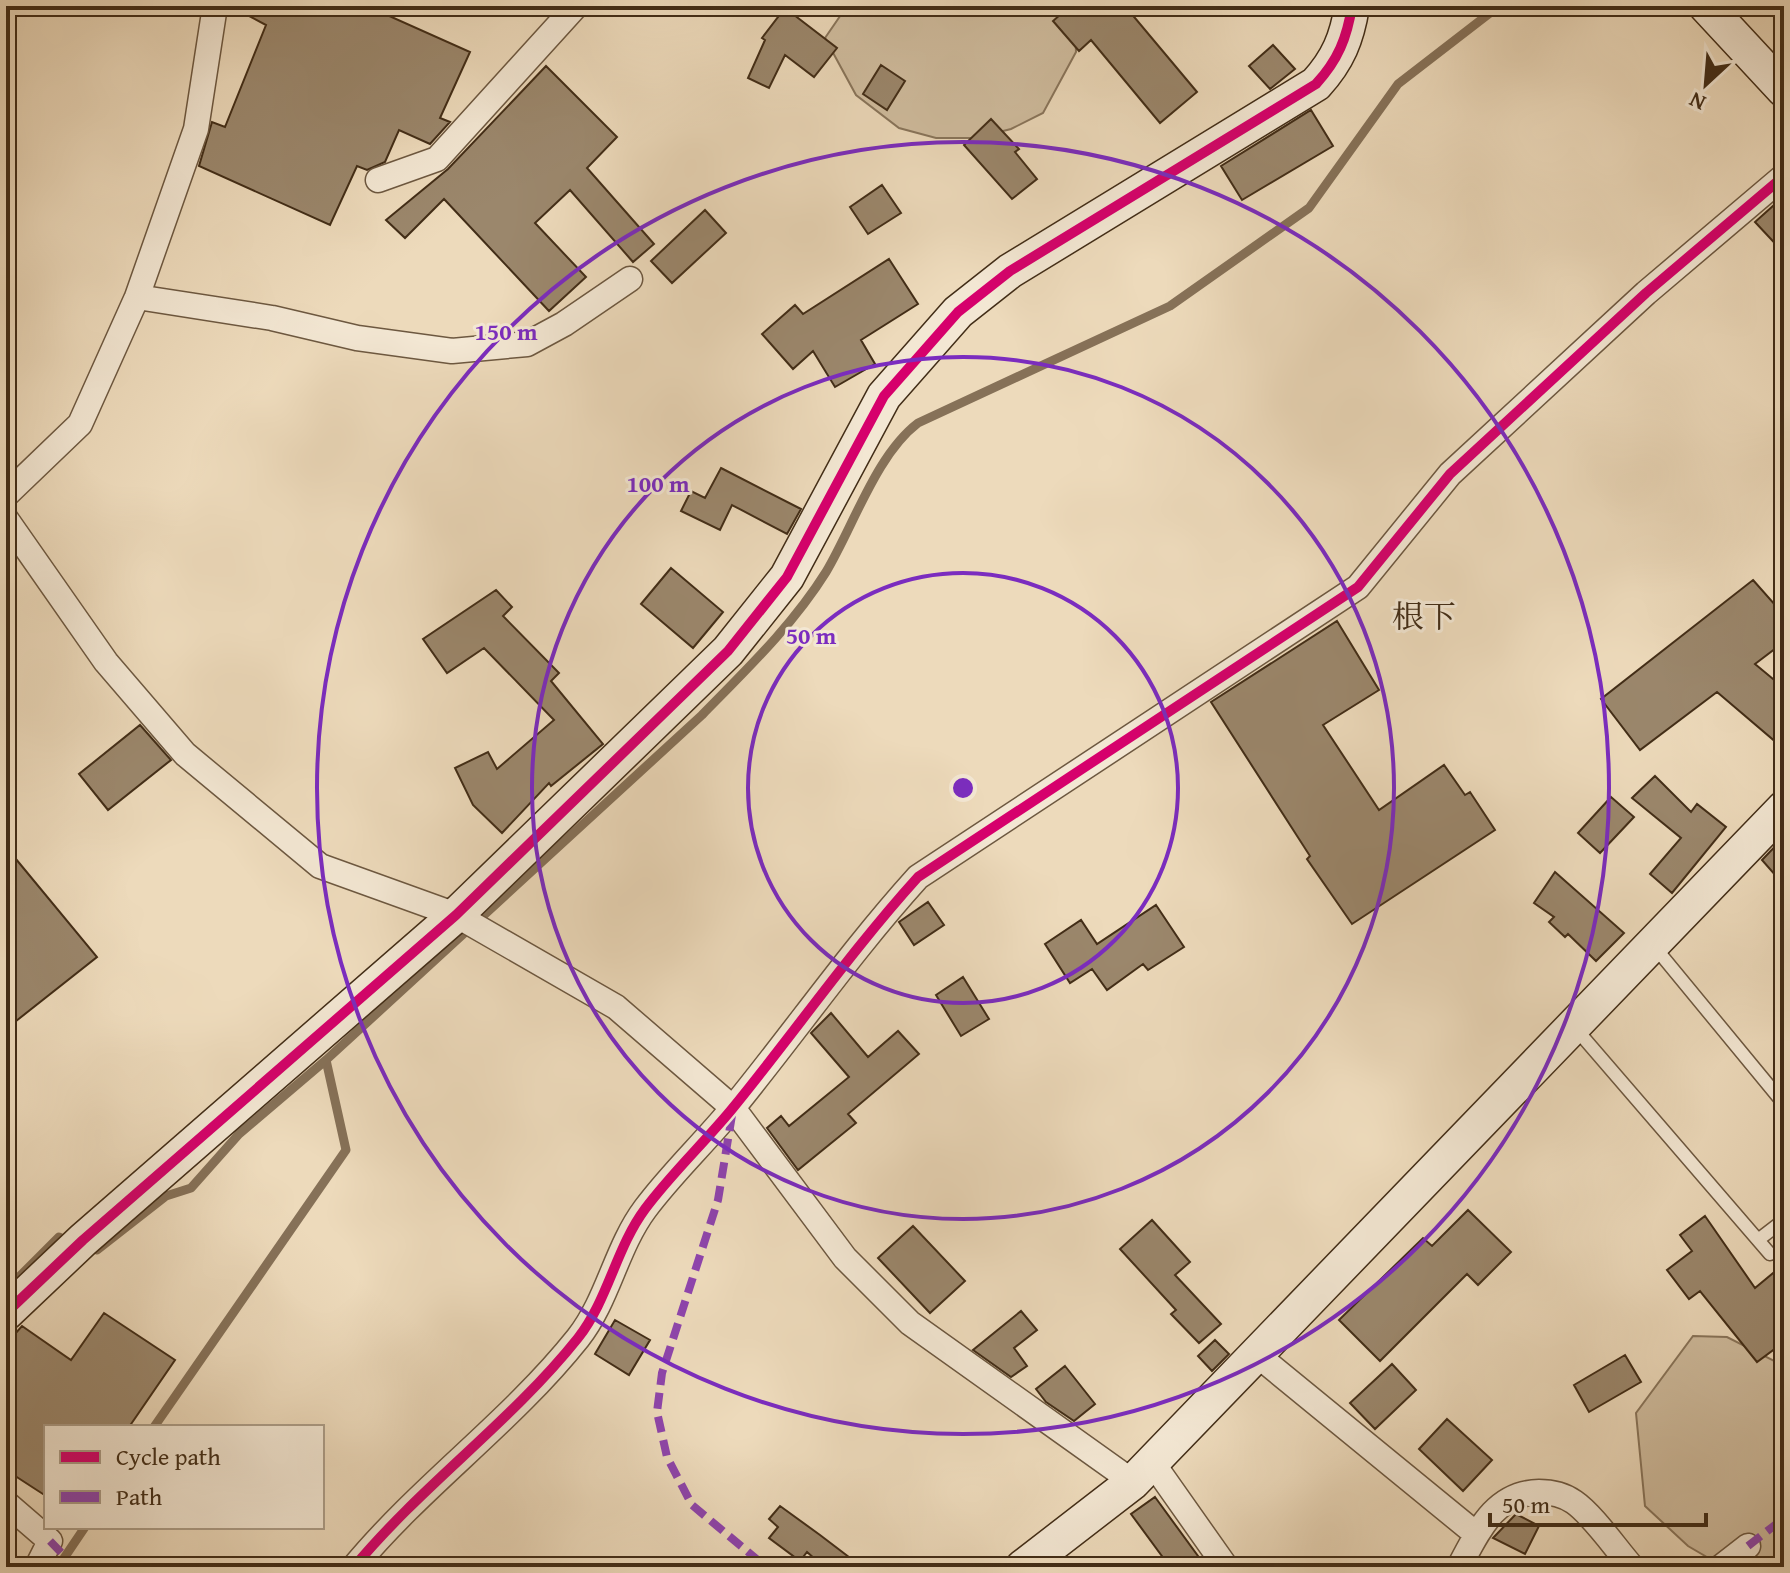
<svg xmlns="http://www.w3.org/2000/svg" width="1790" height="1573" font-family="'Gentium Book Plus','Noto Serif JP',serif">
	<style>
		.green { fill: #d0bd9f; stroke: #89755b; stroke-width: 2 }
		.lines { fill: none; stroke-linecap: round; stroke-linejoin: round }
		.stream { stroke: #867158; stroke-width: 9 }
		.building { fill: #9b876c; stroke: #422d17; stroke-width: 2 }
		.lane-casing { stroke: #6d5840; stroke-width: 15 }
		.street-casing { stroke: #6d5840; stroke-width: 27 }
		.secondary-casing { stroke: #422d17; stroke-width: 37 }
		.lane { stroke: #f3e7d3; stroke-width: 12 }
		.street { stroke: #f3e7d3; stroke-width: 24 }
		.secondary { stroke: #f3e7d3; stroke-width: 34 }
		.quiet { stroke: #8e44ad; stroke-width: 8; stroke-dasharray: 16 8; stroke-linecap: butt }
		.cycleway-casing { stroke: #f3e7d3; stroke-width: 15 }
		.cycleway { stroke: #d6006c; stroke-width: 10 }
		.ring { fill: none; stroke: #7b2cbf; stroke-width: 4 }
		.labels { text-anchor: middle; stroke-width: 6; stroke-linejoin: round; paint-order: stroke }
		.neighbourhood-label { font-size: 32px; fill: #422d17; stroke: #f3e7d3 }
		.centre { fill: #7b2cbf; stroke: #f3e7d3; stroke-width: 4 }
		.ring-label { font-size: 24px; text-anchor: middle; font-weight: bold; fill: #7b2cbf; stroke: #f3e7d3; stroke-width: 6; stroke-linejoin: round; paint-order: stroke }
	</style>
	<rect width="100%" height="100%" fill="#eddabb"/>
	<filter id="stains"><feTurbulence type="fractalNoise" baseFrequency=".0025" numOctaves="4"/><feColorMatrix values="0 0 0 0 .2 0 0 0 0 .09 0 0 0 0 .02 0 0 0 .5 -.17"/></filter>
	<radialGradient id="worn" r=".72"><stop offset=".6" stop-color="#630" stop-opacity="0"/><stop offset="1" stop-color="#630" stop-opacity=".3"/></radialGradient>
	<!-- green -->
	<path class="green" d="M847,6H1074L1076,52L1043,113L1011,129L975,138H936L899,128L856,95L825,38Z
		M1693,1336L1727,1337L1784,1366V1567H1724L1688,1546L1645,1506L1636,1413Z"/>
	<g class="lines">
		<!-- stream -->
		<path class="stream" d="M97,1250L166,1196L191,1188L239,1134L326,1060L702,715C746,670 793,625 826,572C854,525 876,455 918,423L1170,306L1309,208L1398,84L1499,6
			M6,1290L59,1237L71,1244
			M154,1427L346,1150L326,1060
			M58,1567L85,1527"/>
	</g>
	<!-- building -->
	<path class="building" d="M230,6H367L470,52L440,118L450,122L430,144L399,130L385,162L367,170L357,166L330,225L199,166L212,122L225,127L266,25Z
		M1070,6H1125L1197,92L1160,123L1091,40L1079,51L1053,21Z
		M785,8L837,48L814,77L785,55L769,88L748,78L765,40L762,38Z
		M1273,45L1295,69L1270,89L1249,66Z
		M881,65L905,81L887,110L863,94Z
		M546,66L617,137L587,168L654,244L633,262L570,190L535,223L586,277L549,311L444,199L405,238L386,220L448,169Z
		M1311,110L1333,146L1242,200L1221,166Z
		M991,119L1019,149L1015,152L1037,179L1012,199L964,145Z
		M882,185L901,213L868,234L850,207Z
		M1784,196V253L1755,222Z
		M705,210L726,233L672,283L651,261Z
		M889,259L918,304L861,340L875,364L835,387L813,351L793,369L762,334L795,305L803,314Z
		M721,468L801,509L787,534L732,505L720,530L681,511L691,491L705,498Z
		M671,568L723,612L693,648L641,604Z
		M1753,580L1784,615V642L1755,664L1784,688V749L1717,692L1640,750L1601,699Z
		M496,590L512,607L503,616L559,673L551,681L603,744L551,786L549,783L502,833L473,805L455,768L488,752L497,769L554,720L484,648L447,673L423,639Z
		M1337,621L1379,690L1323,725L1379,810L1444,765L1465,795L1470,792L1495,830L1352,924L1307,859L1310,856L1211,702Z
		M140,725L171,760L108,810L79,774Z
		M1655,776L1691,812L1697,804L1726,827L1672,893L1650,874L1681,838L1632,798Z
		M1611,797L1634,817L1600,853L1578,833Z
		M1784,837V885L1762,860Z
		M6,847L97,957L6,1029Z
		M1555,872L1624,933L1596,961L1568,934L1565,937L1549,922L1554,917L1534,903Z
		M928,902L944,925L914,945L899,922Z
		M1156,905L1184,947L1148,970L1143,964L1107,990L1092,969L1070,983L1045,944L1081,920L1097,944Z
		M963,977L989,1019L961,1036L936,995Z
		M831,1013L868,1057L898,1031L919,1054L848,1114L856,1123L798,1170L767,1128L781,1116L789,1126L849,1077L811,1033Z
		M1468,1210L1511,1252L1478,1285L1467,1274L1380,1361L1339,1320L1423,1238L1432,1246Z
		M1705,1216L1755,1288L1784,1264V1342L1757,1362L1700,1291L1689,1299L1667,1270L1692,1251L1680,1235Z
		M1152,1220L1190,1262L1175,1275L1221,1324L1199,1343L1171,1314L1176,1310L1120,1249Z
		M913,1226L965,1281L930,1313L878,1258Z
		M1021,1311L1037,1330L1014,1348L1027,1366L1011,1377L973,1350Z
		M104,1313L175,1360L129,1427H46V1496L6,1470V1344L22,1326L71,1360Z
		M615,1320L650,1340L629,1375L595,1354Z
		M1215,1340L1229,1354L1212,1371L1198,1356Z
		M1625,1355L1641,1382L1589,1412L1574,1385Z
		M1392,1364L1416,1390L1375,1429L1350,1403Z
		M1065,1366L1095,1404L1074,1421L1046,1402L1036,1389Z
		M1447,1419L1492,1460L1463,1491L1419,1449Z
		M1155,1497L1206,1567H1170L1131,1514Z
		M780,1506L820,1535L862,1567H824L807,1552L800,1561L769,1538L778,1527L769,1519Z
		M1516,1514L1539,1526L1525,1554L1493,1538Z"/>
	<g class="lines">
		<!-- lane casing -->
		<g class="lane-casing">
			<path id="lane" d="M1653,945L1784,1104
				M1576,1029L1770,1254
				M1758,1240L1784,1220"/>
		</g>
		<!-- street casing -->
		<g class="street-casing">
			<path id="street" d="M378,180L437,159L576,6
				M137,297L272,318L357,338L452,351L527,344L564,324L630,279
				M6,495L80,424L137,297L196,129L215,6
				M6,519L106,662L185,754L320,866L456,915L616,1007L733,1108L845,1258L910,1323L1133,1482
				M1256,1354L1476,1534
				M1152,1462L1226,1567
				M6,1503L50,1541L37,1567
				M354,1567C423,1484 511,1422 578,1338C608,1300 616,1248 645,1209C671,1174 704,1143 732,1109C795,1032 851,951 918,877L1358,587L1450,474L1646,293L1784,176
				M1459,1567C1478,1532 1494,1493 1539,1492C1551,1492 1564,1495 1574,1502C1593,1515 1616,1549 1632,1567
				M1721,1567L1748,1546"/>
		</g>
		<!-- secondary casing -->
		<g class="secondary-casing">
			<path id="secondary" d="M1706,6L1784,90
				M6,1313L83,1240L456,915L728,651L787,577L884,396L958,312L1010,271L1316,84C1338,60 1347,38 1352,6
				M1023,1567L1133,1482L1784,808"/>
		</g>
		<!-- lane -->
		<use href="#lane" class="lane"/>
		<!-- street -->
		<use href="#street" class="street"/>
		<!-- secondary -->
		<use href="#secondary" class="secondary"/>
		<!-- quiet -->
		<path class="quiet" d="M732,1115L718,1200L662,1373L657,1412L667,1457L692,1505L766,1567
			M50,1541L75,1567
			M1748,1546L1784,1518"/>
		<!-- cycleway casing -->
		<g class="cycleway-casing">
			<path id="cycleway" d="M6,1313L83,1240L456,915L728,651L787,577L884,396L958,312L1010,271L1316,84C1338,60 1347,38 1352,6
				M354,1567C423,1484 511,1422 578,1338C608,1300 616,1248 645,1209C671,1174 704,1143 732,1109C795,1032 851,951 918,877L1358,587L1450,474L1646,293L1784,176"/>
		</g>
		<!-- cycleway -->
		<use href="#cycleway" class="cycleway"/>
	</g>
	<!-- distance rings -->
	<g class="ring">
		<circle cx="963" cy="788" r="215"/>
		<circle cx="963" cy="788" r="431"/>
		<circle cx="963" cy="788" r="646"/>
	</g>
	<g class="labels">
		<!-- neighbourhood labels -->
		<g class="neighbourhood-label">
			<text x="1424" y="628">根下</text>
		</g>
	</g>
	<circle cx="963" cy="788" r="12" class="centre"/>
	<g class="ring-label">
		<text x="506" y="340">150 m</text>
		<text x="658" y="492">100 m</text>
		<text x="811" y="644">50 m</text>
	</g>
	<!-- margin -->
	<rect width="1790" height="1573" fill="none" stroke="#eddabb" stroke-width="32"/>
	<rect x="8" y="8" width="1774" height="1557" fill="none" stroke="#422d17" stroke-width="4"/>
	<rect x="16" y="16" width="1758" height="1541" fill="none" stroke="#422d17" stroke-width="2"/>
	<!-- legend -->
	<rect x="44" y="1425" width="280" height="104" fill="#f3e7d3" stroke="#ac9d88" stroke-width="2"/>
	<rect x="60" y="1451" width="40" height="12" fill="#d6006c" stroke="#ac9d88" stroke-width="2"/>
	<text x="116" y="1465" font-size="24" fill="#422d17">Cycle path</text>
	<rect x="60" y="1491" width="40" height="12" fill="#8e44ad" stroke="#ac9d88" stroke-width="2"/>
	<text x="116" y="1505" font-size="24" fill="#422d17">Path</text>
	<!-- north arrow -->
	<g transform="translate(1706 84) rotate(206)" stroke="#f3e7d3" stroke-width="6" paint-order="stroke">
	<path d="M0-6L14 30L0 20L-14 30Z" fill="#422d17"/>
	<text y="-12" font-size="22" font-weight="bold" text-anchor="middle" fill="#422d17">N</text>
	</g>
	<!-- scale -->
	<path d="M1490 1513v12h216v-12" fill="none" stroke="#422d17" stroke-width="4"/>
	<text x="1502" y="1513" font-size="24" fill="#422d17" stroke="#f3e7d3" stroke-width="6" paint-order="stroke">50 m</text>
	<rect width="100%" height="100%" filter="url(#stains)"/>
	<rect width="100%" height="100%" fill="url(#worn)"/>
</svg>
